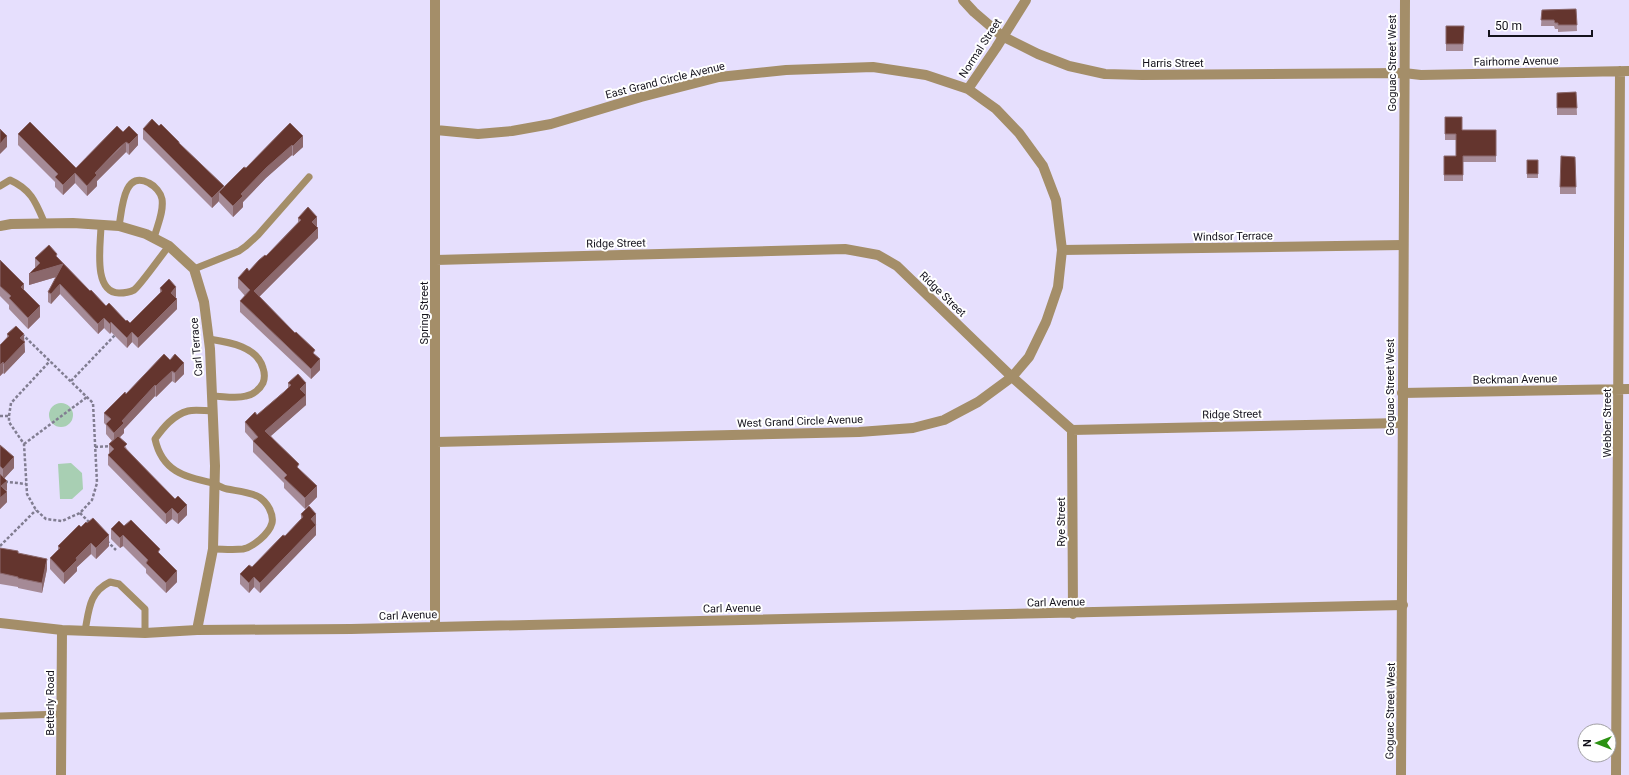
<svg xmlns="http://www.w3.org/2000/svg" width="1629" height="775" font-family="Roboto,sans-serif">
	<style>
		.green { fill: #a8cfb3 }
		.lines { fill: none; stroke-linecap: round; stroke-linejoin: round }
		.path { stroke: #817d91; stroke-width: 2.5; stroke-dasharray: 3 2; stroke-linecap: butt }
		.service { stroke: #a48e69; stroke-width: 7 }
		.minor { stroke: #a48e69; stroke-width: 10 }
		.tertiary { stroke: #a48e69; stroke-width: 10 }
		.wall { fill: #a58a96 }
		.shaded-wall { fill: #8b686c }
		.building { fill: #64352e; stroke: #8b686c }
		.labels { text-anchor: middle; stroke-width: 4; stroke-linejoin: round; paint-order: stroke }
		.street-label { font-size: 11px; fill: #14121c; stroke: #fff }
	</style>
	<rect width="100%" height="100%" fill="#e6dffd"/>
	<!-- green -->
	<path class="green" d="M49 415a12 12 0 1 1 24 0a12 12 0 1 1-24 0Z
		M71,463L82,473L83,489L72,499H60L58,464Z"/>
	<g class="lines">
		<!-- path -->
		<path class="path" d="M22,334L93,403L97,483L92,500L80,513L62,521L46,519L36,510L27,494L24,444L9,422V416L11,403L50,361
			M71,381L116,334
			M0,416H9
			M24,444L87,397
			M95,447L112,446
			M0,481L26,484
			M80,513L91,524
			M107,541L116,550
			M0,546L36,510"/>
		<!-- service -->
		<path class="service" d="M0,186L10,180C32,190 36,203 45,224
			M101,225C101,243 92,292 119,293C123,293 130,292 134,290C140,286 163,253 169,246
			M119,226C122,211 123,169 149,183C155,186 161,193 162,199C164,212 157,226 154,238
			M194,269L239,251L246,246L258,235L309,177
			M209,339C228,342 257,346 263,368C265,374 265,378 263,383C260,389 253,395 246,396C236,399 223,396 212,396
			M213,549C222,549 233,550 243,549C253,547 269,534 272,523C274,514 267,502 259,497C250,492 237,491 227,489C222,488 218,485 213,483C184,477 162,471 155,439C163,428 173,415 188,411C195,409 205,411 213,411
			M85,631C89,610 89,592 110,582L119,584L145,609V633
			M0,716L62,714"/>
		<!-- minor -->
		<path class="minor" d="M435,0V626
			M963,0L974,12L1002,36L1038,54L1069,66L1105,74L1142,75L1404,73L1421,75L1629,71
			M968,89L996,48L1026,0
			M0,226L11,224L73,223L119,226L146,234L169,246L194,269L204,302L210,349L215,466L213,549L197,630
			M1062,250L1403,245
			M436,260L845,249L878,255L897,266L1012,377L1072,430L1402,423
			M1402,393L1629,389
			M1072,430L1073,614
			M436,442L859,432L913,428L944,420L978,402L1012,377L1029,357L1046,322L1058,287L1062,250L1056,200L1043,166L1019,133L996,109L968,89L926,75L873,67L786,70L719,77L641,97L551,124L512,131L478,134L436,130
			M0,623L62,630L145,633L197,630L351,629L1403,605
			M61,775L62,630
			M1616,775L1620,71"/>
		<!-- tertiary -->
		<path class="tertiary" d="M1401,775L1405,0"/>
	</g>
	<!-- wall -->
	<path class="wall" d="M1576,9L1577,31L1558,32V29H1555L1554,26H1541L1542,10Z
		M1446,26H1464L1463,51H1446Z
		M1576,92L1577,115H1557V93Z
		M1445,117L1462,130H1496V162H1463V181H1444V156H1456V140H1445Z
		M290,123L303,147L293,156L292,155L266,178L243,202V207L233,217L219,202V201L212,208L143,139V129L159,126L179,144L224,188L246,168Z
		M117,126L138,145L129,155L126,152L97,181V186L87,196L75,183L63,195L55,187V182L18,145V134L76,168Z
		M1575,157L1576,194H1560V187Z
		M1527,160H1538V178H1527Z
		M298,218L317,227L318,238L259,297L315,355L320,370L311,379L240,312V301L245,296L238,288V278L249,271L266,256L298,222Z
		M57,257L90,291L106,306L126,321L130,323L160,293V288L176,297L177,309L138,348L132,342L127,348L111,332L110,334L104,328L98,334L60,294L51,304L48,302V292L56,277L29,285L35,268V258Z
		M0,260L24,291L40,317L28,329L9,309V305L0,296Z
		M7,334L24,341L25,352L4,374L3,373L0,376V345L7,337Z
		M164,354L184,374L175,383L172,381L156,397L155,396L124,429V433L120,437L127,449L187,515L178,524L172,519L166,524L108,465V455L109,453V444L112,441L106,434V425L104,423V413L126,394Z
		M288,383L306,394H305L306,405L271,436L299,469L317,497L305,509L284,488V483L253,452V441L245,432V422L257,415L288,388Z
		M0,445L14,468L4,478L6,491L7,502L0,509Z
		M301,514L316,524V535L260,593L254,587L249,593L240,584V574L252,567L285,536L301,519Z
		M124,526L160,554L177,582L166,593L146,573V569L123,546L120,548L111,539V529Z
		M81,527L109,546L96,559L91,554L77,567V571L64,584L50,569V558L58,550V546Z
		M0,548L18,553L47,569L42,593L18,588V587L0,584Z"/>
	<!-- shaded-wall -->
	<path class="shaded-wall" d="M138,135V145L129,155V144Z
		M7,136V147L0,154V144Z
		M303,136V147L293,156V146Z
		M126,142V152L97,181V186L87,196V186L95,173Z
		M292,145V155L266,178L243,202V207L233,217V206L241,194L266,168Z
		M75,173V183L63,195V185Z
		M224,186V196L219,192V201L212,208V198Z
		M317,217V227L312,233V222Z
		M318,228V238L254,302V291Z
		M63,264V275L29,285V274Z
		M24,284V295L21,287Z
		M60,284V294L51,304V294Z
		M176,287V297L171,303V293Z
		M177,299V309L138,348V338Z
		M40,306V317L28,329V318Z
		M104,318V328L98,334V324Z
		M111,322V332L110,334V324Z
		M132,332V342L127,348V338Z
		M24,334L25,352L4,374V364L20,338Z
		M320,359V370L311,379V369Z
		M3,362V373L0,376V365Z
		M184,363V374L175,383V373Z
		M172,371V381L156,397V386Z
		M306,383V394L300,399V389Z
		M155,385V396L124,429V433L114,443V433L122,421Z
		M306,395V405L265,441V431Z
		M14,457V468L3,480V469Z
		M7,481V491L1,486Z
		M317,486V497L305,509V498Z
		M7,492V502L0,509V498Z
		M187,505V515L178,524V514Z
		M172,508V519L166,524V514Z
		M316,514V524L311,530V519Z
		M316,525V535L260,593V583Z
		M109,535V546L96,559V548Z
		M123,535V546L120,548V538Z
		M91,543V554L77,567V571L64,584V573L76,558Z
		M47,559V569L42,593V583Z
		M177,571V582L166,593V583Z
		M254,577V587L249,593V583Z"/>
	<!-- building -->
	<path class="building" d="M1576,9L1577,25H1558V23H1555L1554,20H1541L1542,10Z
		M1446,26H1464L1463,44H1446Z
		M1576,92L1577,108H1557V93Z
		M1445,117H1462V130H1496V156H1463V175H1444V156H1456V134H1445Z
		M152,119L159,126L161,124L179,142V143L224,186L212,198L143,129Z
		M30,122L76,168L117,126L123,132L129,126L138,135L129,144L126,142L119,148L95,173L97,175L87,186L75,173L63,185L55,177L58,174L18,134Z
		M290,123L303,136L293,146L292,145L266,168L241,194L243,196L233,206L219,192L244,167L246,168Z
		M0,129L7,136L0,144Z
		M1561,156L1575,157L1576,187H1560Z
		M1527,160H1538V174H1527Z
		M308,207L317,217L312,222L318,228L254,291L295,333L296,332L315,350L313,353L320,359L311,369L240,301L250,290L238,278L247,268L249,271L259,260L265,255L266,256L301,220L298,218Z
		M49,245L57,254L56,256L90,291L91,290L106,306L109,303L126,321L127,320L130,323L162,291L160,288L169,279L176,287L171,293L177,299L138,338L132,332L127,338L111,322L110,324L104,318L98,324L60,284L51,294L48,292L63,264L29,274L40,263L35,258Z
		M0,260L24,284L21,287L40,306L28,318L9,298L11,296L0,286Z
		M16,326L24,334L20,338L25,342L4,364L3,362L0,365V345L9,336L7,334Z
		M164,354L170,360L175,354L184,363L175,373L172,371L156,386L155,385L122,421L124,423L114,433L106,424L111,419L104,413L125,392L126,394Z
		M298,374L306,383L300,389L306,395L265,431L299,464L297,467L317,486L305,498L284,478L287,475L253,441L258,437L245,422L255,412L257,415L284,392L291,385L288,383Z
		M118,436L127,444L124,447L175,499L178,496L187,505L178,514L172,508L166,514L108,455L114,449L109,444Z
		M0,445L14,457L3,469L0,466Z
		M0,474L7,481L1,486L7,492L0,498Z
		M309,506L316,514L311,519L316,525L260,583L254,577L249,583L240,574L249,565L252,567L283,535L285,536L303,517L301,514Z
		M93,518L109,535L96,548L91,543L76,558L77,560L64,573L50,558L60,548L58,546L79,525L81,527L86,522L87,523Z
		M131,520L160,549L158,552L177,571L166,583L146,563L148,560L123,535L120,538L111,529L119,521L124,526Z
		M0,548L18,551V553L47,559L42,583L18,578V577L0,573Z"/>
	<g class="labels">
		<!-- street labels -->
		<g class="street-label">
			<text transform="translate(980 48) rotate(-57)" y="4">Normal Street</text>
			<text transform="translate(1516 61) rotate(-1)" y="4">Fairhome Avenue</text>
			<text x="1173" y="67">Harris Street</text>
			<text transform="translate(1392 63) rotate(-90)" y="4">Goguac Street West</text>
			<text transform="translate(665 80) rotate(-14)" y="4">East Grand Circle Avenue</text>
			<text transform="translate(1233 236) rotate(-1)" y="4">Windsor Terrace</text>
			<text transform="translate(616 243) rotate(-1)" y="4">Ridge Street</text>
			<text transform="translate(943 294) rotate(44)" y="4">Ridge Street</text>
			<text transform="translate(424 313) rotate(-90)" y="4">Spring Street</text>
			<text transform="translate(196 347) rotate(-95)" y="4">Carl Terrace</text>
			<text transform="translate(1515 379) rotate(-1)" y="4">Beckman Avenue</text>
			<text transform="translate(1390 387) rotate(-90)" y="4">Goguac Street West</text>
			<text transform="translate(1232 414) rotate(-1)" y="4">Ridge Street</text>
			<text transform="translate(800 421) rotate(-2)" y="4">West Grand Circle Avenue</text>
			<text transform="translate(1607 423) rotate(-90)" y="4">Webber Street</text>
			<text transform="translate(1061 522) rotate(-90)" y="4">Rye Street</text>
			<text transform="translate(1056 602) rotate(-1)" y="4">Carl Avenue</text>
			<text transform="translate(732 608) rotate(-1)" y="4">Carl Avenue</text>
			<text transform="translate(408 615) rotate(-2)" y="4">Carl Avenue</text>
			<text transform="translate(50 703) rotate(-90)" y="4">Betterly Road</text>
			<text transform="translate(1390 711) rotate(-89)" y="4">Goguac Street West</text>
		</g>
	</g>
	<!-- north arrow -->
	<g transform="translate(1597 743) rotate(270)"><circle r="19" fill="#ffffff" stroke="#a1a0a4"/>
	<path d="M0-3L7 15L0 10L-7 15Z" fill="#2c9213"/>
	<text y="-6" font-size="11" font-weight="bold" text-anchor="middle" fill="#14121c">N</text>
	</g>
	<!-- scale -->
	<path d="M1489 30v6h103v-6" fill="none" stroke="#14121c" stroke-width="2"/>
	<text x="1495" y="30" font-size="12" fill="#14121c" stroke="#ffffff" stroke-width="3" paint-order="stroke">50 m</text>
</svg>
